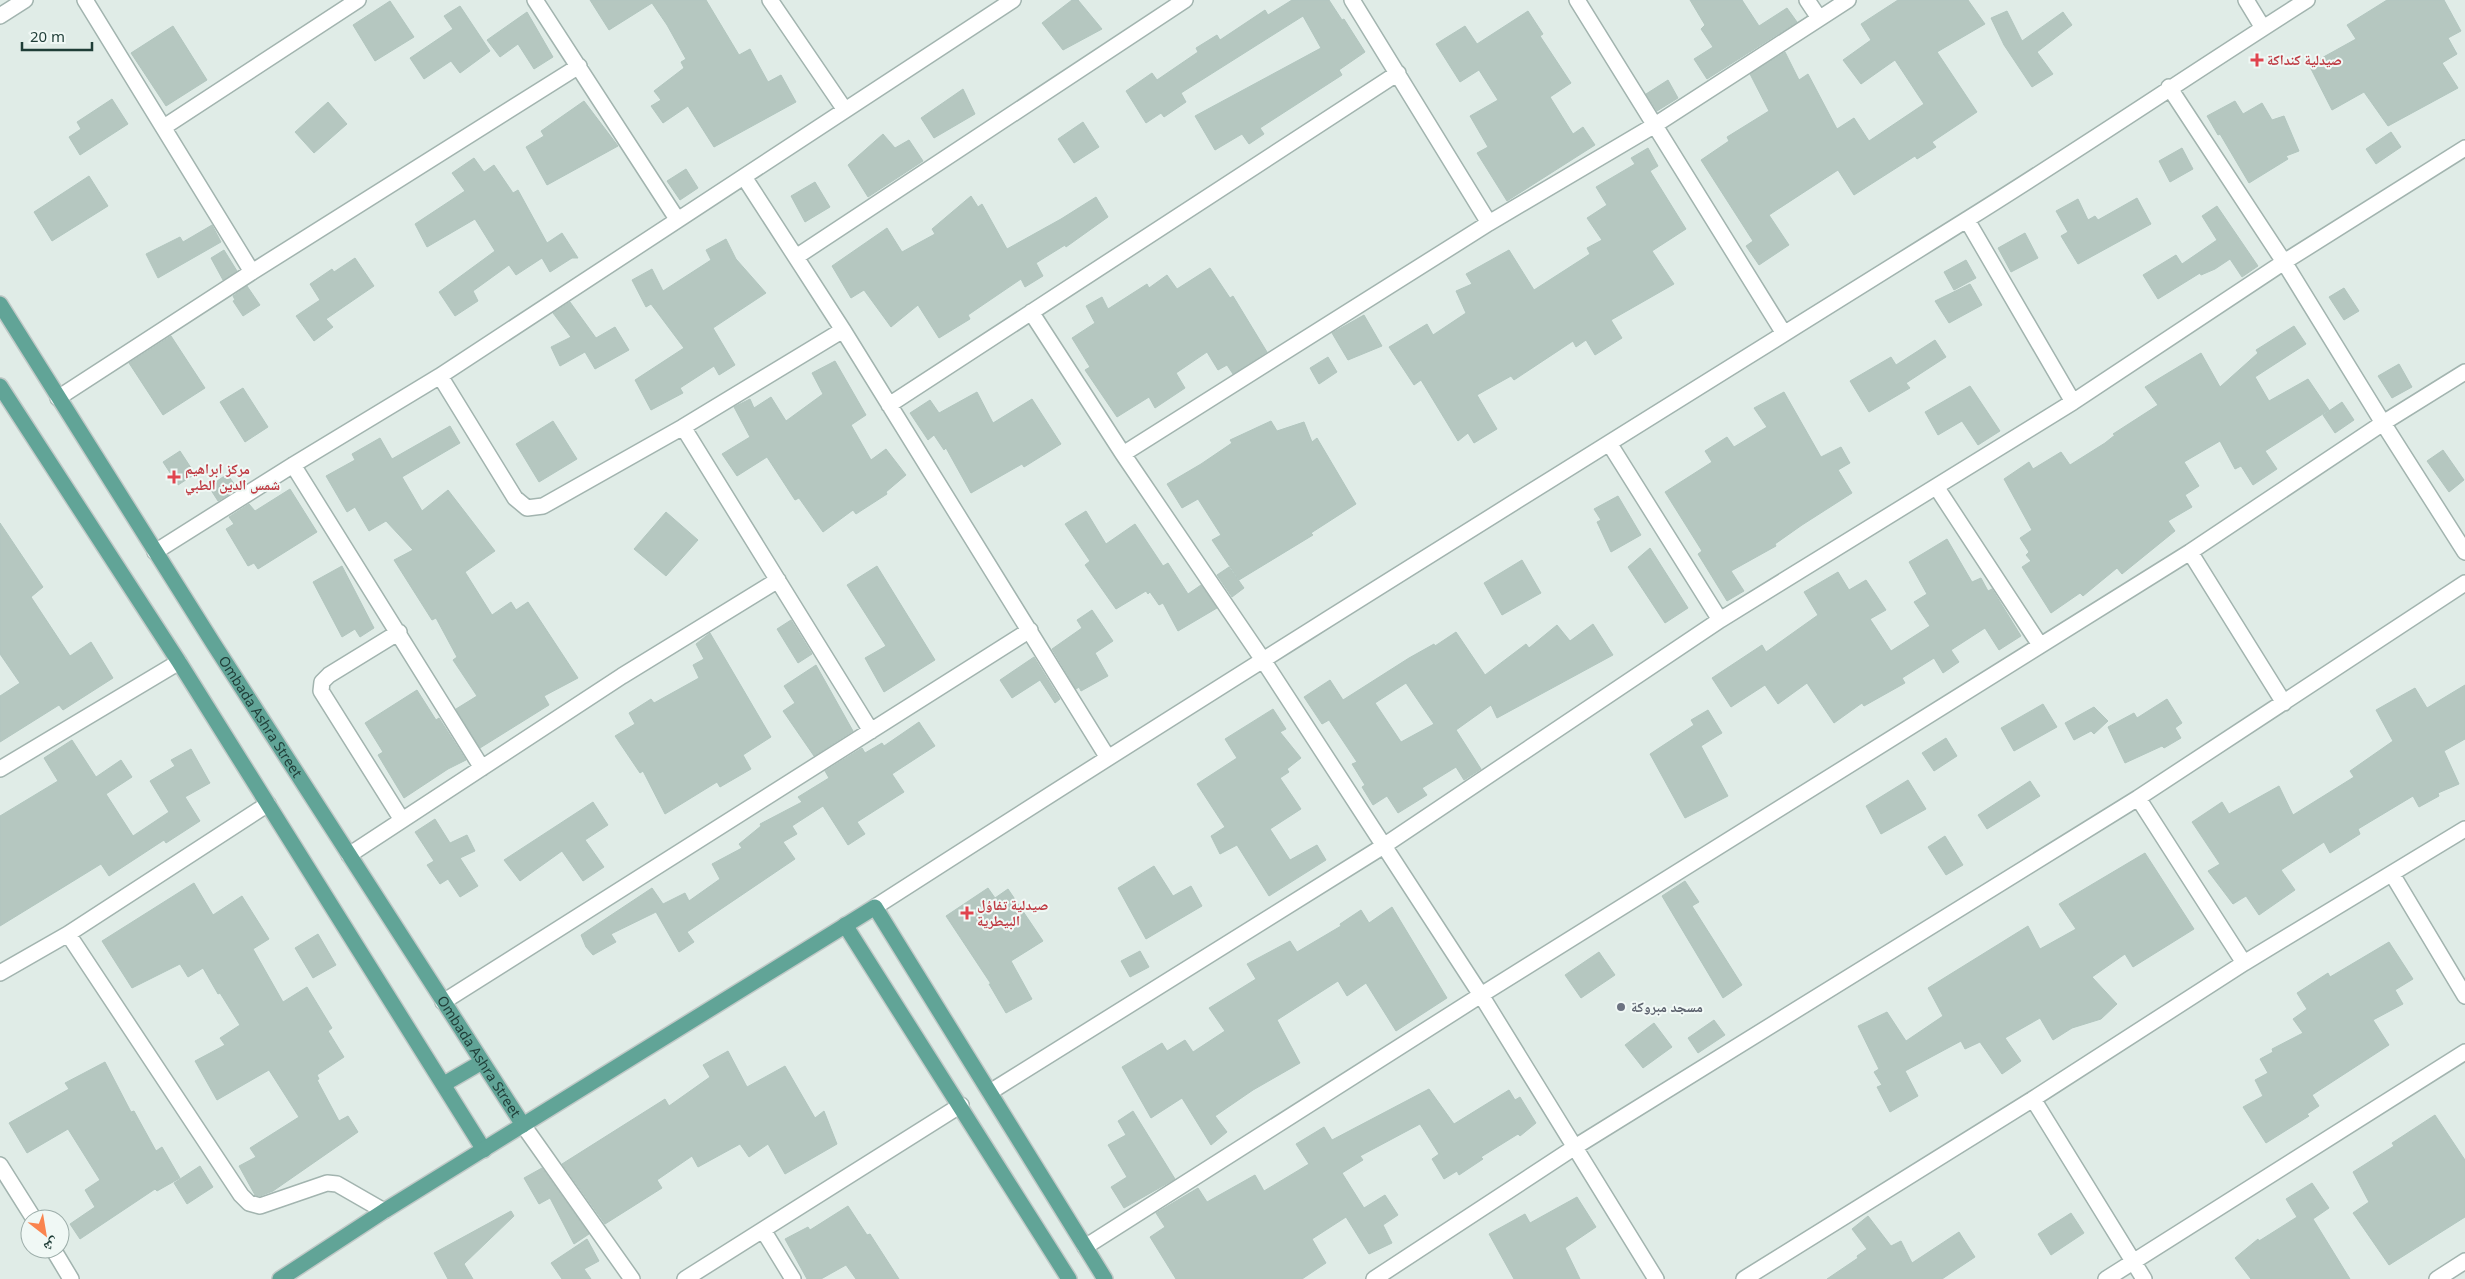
<svg xmlns="http://www.w3.org/2000/svg" width="2465" height="1279" font-family="'Noto Sans','Noto Naskh Arabic',sans-serif">
	<style>
		.building { fill: #b5c7c0; stroke: #b2c6bf; fill-rule: evenodd }
		.lines { fill: none; stroke-linecap: round; stroke-linejoin: round }
		.minor-casing { stroke: #a2b4af; stroke-width: 18 }
		.major-casing { stroke: #c0c9c7; stroke-width: 18 }
		.minor { stroke: #fff; stroke-width: 15 }
		.major { stroke: #61a497; stroke-width: 15 }
		.health-dot { fill: #e0444e; stroke: #f0f8f5; stroke-width: 2 }
		.worship-dot { fill: #6b7280; stroke: #f0f8f5; stroke-width: 2 }
		.labels { text-anchor: middle; stroke-width: 4; stroke-linejoin: round; paint-order: stroke }
		.health-label { font-size: 14px; font-weight: bold; fill: #be3a42; stroke: #f0f8f5; text-anchor: start }
		.street-label { font-size: 14px; fill: #1f3d37; stroke: #f0f8f5 }
		.worship-label { font-size: 14px; font-weight: bold; fill: #5b616d; stroke: #f0f8f5; text-anchor: start }
	</style>
	<rect width="100%" height="100%" fill="#e0ece7"/>
	<!-- building -->
	<path class="building" d="M590,0H706L739,55L750,49L768,82L781,75L796,102L714,147L688,106L663,123L651,106L661,100L654,91L684,68L681,62L686,59L667,25L652,3L609,30Z
		M1072,0H1078L1102,29L1063,50L1042,23Z
		M1292,0H1329L1342,20L1344,19L1365,52L1339,70L1342,75L1260,128L1264,134L1249,144L1242,134L1215,150L1195,116L1321,48L1303,16L1181,93L1186,102L1164,117L1161,113L1146,123L1126,91L1152,73L1157,80L1198,52L1196,48L1217,35L1220,40L1265,10L1268,15Z
		M1690,0H1742L1759,26L1787,8L1797,22L1707,79L1694,59L1713,47L1701,29L1705,25Z
		M1898,0H1968L1985,24L1937,52L1977,112L1932,142L1936,147L1917,159L1915,156L1854,195L1838,170L1769,215L1789,245L1759,265L1746,246L1753,241L1701,160L1729,141L1727,137L1769,111L1750,74L1785,52L1799,80L1808,74L1837,129L1854,118L1869,141L1924,104L1895,60L1861,84L1843,60L1871,40L1861,24Z
		M2387,0H2444L2461,31L2448,38L2457,54L2442,63L2458,88L2388,126L2364,92L2332,110L2309,65L2356,39L2347,25Z
		M390,1L414,37L375,61L353,25Z
		M460,6L490,51L460,73L451,61L424,79L410,58L453,29L444,16Z
		M1528,11L1543,34L1540,36L1571,83L1550,97L1573,134L1583,127L1595,145L1507,201L1477,153L1488,147L1470,116L1498,100L1479,70L1460,82L1436,44L1465,26L1477,44Z
		M2007,11L2022,41L2063,12L2072,25L2037,52L2053,74L2032,87L2004,45L1991,18Z
		M527,12L553,57L534,69L518,44L500,57L487,40Z
		M173,26L207,80L166,106L131,53Z
		M1668,80L1678,98L1657,111L1646,94Z
		M963,89L975,114L934,138L921,118Z
		M112,99L128,124L80,155L69,137L81,129L77,122Z
		M584,101L618,146L547,185L526,147L544,136L541,131Z
		M2235,101L2243,114L2262,103L2272,120L2284,116L2299,151L2286,156L2288,159L2249,183L2220,134L2218,135L2207,116Z
		M328,102L347,124L314,153L295,132Z
		M1083,122L1099,147L1074,163L1058,139Z
		M2391,132L2401,147L2376,164L2366,149Z
		M883,134L895,148L909,140L923,161L868,197L848,165Z
		M1648,148L1658,166L1650,171L1686,229L1652,251L1674,284L1611,320L1622,338L1595,355L1586,340L1576,347L1573,341L1514,380L1511,376L1477,395L1497,429L1474,443L1468,433L1458,441L1421,380L1414,385L1389,347L1427,324L1433,335L1466,313L1456,291L1472,284L1466,274L1509,250L1534,290L1590,254L1587,248L1602,240L1587,218L1607,205L1596,187L1635,164L1631,158Z
		M2182,148L2193,169L2170,182L2159,161Z
		M474,158L484,172L494,165L513,193L518,190L547,243L562,233L578,258H572L550,272L542,258L516,275L509,265L473,291L478,301L455,316L439,292L495,251L475,219L427,247L415,224L465,191L452,173Z
		M686,169L698,188L680,200L667,181Z
		M89,176L108,206L52,241L34,212Z
		M815,182L830,207L805,222L791,196Z
		M971,196L978,207L982,204L1007,249L1061,219L1096,197L1108,217L1066,247L1065,245L1036,263L1043,276L1025,287L1021,279L968,315L970,319L939,338L918,305L891,327L864,290L851,298L832,266L887,228L902,252L935,234L932,229Z
		M2137,198L2151,224L2078,264L2061,236L2068,232L2056,211L2078,199L2088,220L2095,216L2098,220Z
		M2217,206L2258,266L2242,277L2230,259L2215,269L2201,275L2200,273L2158,299L2143,275L2176,255L2182,264L2217,240L2202,216Z
		M212,225L221,242L158,278L146,254L180,237L183,242Z
		M2025,233L2038,258L2011,272L1998,248Z
		M726,239L736,259L766,293L713,328L735,365L719,375L714,366L680,388L683,393L651,410L635,380L684,348L651,304L646,307L632,280L652,269L663,291L711,260L706,250Z
		M224,250L237,271L223,280L211,258Z
		M355,258L374,286L326,319L333,327L314,341L296,316L320,300L310,284L332,269L334,272Z
		M1966,260L1976,278L1954,290L1944,272Z
		M1210,268L1230,298L1233,296L1267,352L1233,374L1227,365L1218,370L1207,352L1176,373L1185,388L1155,408L1149,397L1117,417L1085,370L1090,367L1072,338L1095,323L1086,306L1102,297L1108,309L1147,284L1149,288L1167,275L1177,289Z
		M1970,284L1982,305L1949,323L1935,301Z
		M247,286L260,305L243,316L233,301L235,300L233,296Z
		M2344,288L2359,311L2344,320L2329,297Z
		M570,302L596,338L615,327L629,350L595,369L585,352L560,366L551,347L571,337L553,313Z
		M1364,315L1382,346L1348,360L1332,333Z
		M2294,326L2306,344L2255,377L2269,401L2308,379L2329,410L2265,451L2277,469L2253,485L2241,466L2235,469L2220,441L2184,462L2199,486L2185,495L2192,507L2168,521L2175,531L2122,574L2117,568L2083,596L2080,593L2051,613L2022,567L2031,561L2026,555L2029,552L2020,538L2032,530L2004,479L2029,462L2033,469L2061,452L2070,465L2105,443L2115,435L2113,434L2158,405L2145,387L2201,353L2220,387L2258,353L2256,350Z
		M171,336L205,388L163,415L129,363Z
		M1935,340L1946,357L1906,383L1910,388L1869,412L1850,381L1891,357L1896,365Z
		M1328,357L1337,372L1319,384L1310,368Z
		M835,361L866,415L851,425L871,460L886,449L906,475L886,492L887,494L856,514L853,510L823,532L799,498L795,500L767,457L737,476L722,454L750,437L734,407L750,399L754,408L771,397L786,421L823,394L812,373Z
		M2399,364L2412,387L2392,398L2378,376Z
		M1970,386L2000,431L1978,445L1962,421L1938,435L1925,412Z
		M243,388L268,427L245,442L220,402Z
		M977,392L993,423L1032,399L1061,444L1024,467L1022,464L971,493L946,448L944,450L934,435L928,440L910,413L930,400L939,413Z
		M1784,392L1821,457L1841,447L1850,463L1838,470L1852,493L1802,525L1775,544L1776,546L1731,571L1744,591L1727,601L1698,554L1702,551L1665,492L1712,462L1705,451L1727,437L1734,447L1767,427L1754,408Z
		M2342,402L2354,420L2335,433L2323,415Z
		M553,421L577,459L539,482L516,444Z
		M1271,421L1277,431L1304,422L1312,442L1317,438L1356,504L1311,533L1313,535L1239,580L1212,540L1221,535L1198,499L1182,508L1167,484L1201,464L1232,443L1230,440Z
		M450,426L460,443L402,477L422,511L448,490L495,551L465,572L492,615L511,602L516,610L528,602L578,678L544,696L549,705L480,748L456,709L477,696L453,660L457,657L436,618L432,620L394,560L413,550L386,521L369,531L355,507L347,512L326,476L355,460L352,454L380,438L392,459Z
		M2443,450L2464,480L2449,492L2427,461Z
		M180,451L195,474L178,485L163,462Z
		M227,474L238,489L218,501L209,487Z
		M290,489L317,532L258,569L254,563L248,566L226,529L234,524L229,517L249,504L255,511Z
		M1618,496L1641,535L1611,552L1597,522L1601,520L1594,509Z
		M1086,511L1106,544L1135,524L1163,566L1168,563L1188,594L1201,585L1217,608L1178,631L1163,603L1159,605L1150,592L1148,594L1146,591L1116,609L1085,565L1090,561L1065,524Z
		M666,512L698,540L666,576L634,549Z
		M0,523L43,587L31,597L70,656L91,642L113,678L63,710L59,705L0,742V696L20,683L0,654Z
		M1947,539L1972,582L1981,578L1988,591L1992,589L2021,636L1999,650L1985,628L1951,650L1959,662L1943,673L1934,658L1902,678L1905,683L1864,706L1862,703L1834,723L1807,683L1778,704L1765,685L1731,707L1712,678L1762,645L1766,652L1818,615L1804,592L1838,572L1849,590L1866,580L1886,610L1870,619L1891,651L1930,626L1914,602L1927,594L1909,562Z
		M1650,548L1688,608L1665,623L1628,567Z
		M1522,560L1541,593L1502,615L1484,583Z
		M342,566L374,628L360,637L355,629L342,637L313,582Z
		M877,566L935,660L884,692L865,658L886,646L847,585Z
		M1229,567L1244,588L1232,597L1217,575Z
		M1092,610L1113,641L1095,653L1108,676L1081,691L1079,687L1076,689L1052,649L1082,628L1077,620Z
		M791,620L812,654L798,663L777,629Z
		M1593,624L1613,655L1497,718L1491,705L1456,730L1481,769L1464,780L1456,767L1422,788L1427,795L1398,813L1387,796L1373,805L1362,787L1365,785L1352,764L1357,762L1329,720L1322,724L1304,697L1330,680L1343,700L1409,658L1434,644L1435,646L1456,632L1485,675L1526,644L1529,648L1557,625L1570,641ZM1406,683L1434,724L1401,742L1375,703Z
		M710,633L771,737L743,755L751,769L720,787L717,782L665,814L643,771L640,773L615,736L635,724L629,713L651,699L654,703L699,678L693,665L704,659L696,644Z
		M1034,657L1060,699L1055,703L1040,680L1012,698L1000,680Z
		M816,665L853,731L814,756L783,711L795,703L784,686Z
		M2465,685V739L2444,751L2459,784L2438,793L2439,796L2419,807L2413,796L2358,829L2360,834L2330,853L2324,842L2281,870L2295,890L2259,915L2246,896L2233,904L2208,871L2220,864L2192,822L2222,802L2229,814L2279,786L2293,815L2354,777L2350,771L2393,741L2376,710L2415,688L2427,708Z
		M417,690L436,720L439,718L466,760L448,769L404,798L378,755L383,752L365,723Z
		M2167,699L2182,723L2175,728L2181,738L2164,748L2162,746L2125,763L2108,727L2134,713L2137,718Z
		M2043,704L2057,727L2014,751L2001,728Z
		M2094,707L2108,721L2094,734L2091,731L2074,740L2065,723Z
		M1273,709L1286,729L1280,732L1301,758L1287,769L1289,772L1280,778L1301,809L1270,829L1290,860L1317,845L1326,860L1269,896L1237,845L1220,854L1211,836L1225,827L1197,784L1237,758L1225,739Z
		M1708,710L1722,733L1701,746L1728,796L1685,818L1650,754L1694,725L1691,720Z
		M919,722L935,746L892,774L904,792L857,822L865,834L848,845L823,806L792,826L797,834L783,842L795,859L687,932L694,942L679,952L656,912L611,934L616,942L593,955L586,947L581,935L652,888L663,904L685,893L689,901L720,879L712,864L742,848L739,844L761,826L760,824L802,802L798,797L829,778L825,771L862,748L865,753L882,743L884,746Z
		M1946,738L1957,756L1934,771L1922,753Z
		M72,740L96,777L121,760L132,777L106,794L133,836L169,812L150,781L175,766L171,760L191,749L210,783L185,797L200,821L166,843L164,840L109,876L101,864L0,926V816L58,781L44,758Z
		M1908,780L1926,809L1881,834L1866,806Z
		M2030,781L2040,796L1987,829L1978,815Z
		M593,802L608,825L585,840L604,867L583,881L562,851L520,881L504,860Z
		M435,819L450,843L467,835L475,851L460,858L478,886L460,897L448,879L440,884L427,865L434,861L415,832Z
		M1945,836L1963,865L1946,875L1928,847Z
		M2145,853L2194,929L2133,967L2125,954L2092,977L2117,1004L2101,1019L2072,1028L2053,1040L2040,1018L2005,1038L2021,1061L2002,1074L1980,1042L1965,1049L1961,1041L1905,1071L1918,1096L1890,1112L1877,1087L1882,1085L1874,1072L1879,1069L1858,1026L1887,1012L1906,1041L1943,1016L1928,988L2028,926L2040,949L2076,929L2059,904Z
		M1154,866L1173,896L1191,886L1202,906L1146,939L1118,888Z
		M1685,881L1699,902L1692,906L1742,985L1723,998L1662,896Z
		M194,883L213,915L242,896L269,939L253,949L283,1002L307,987L332,1028L328,1031L344,1057L317,1075L319,1079L317,1080L339,1121L348,1116L358,1132L273,1191L260,1196L255,1195L239,1166L256,1157L250,1148L299,1117L269,1070L217,1100L195,1061L225,1045L220,1038L240,1025L220,993L218,994L203,968L188,977L180,964L132,988L102,941Z
		M988,888L995,898L1008,889L1043,941L1011,961L1032,999L1006,1013L989,984H991L946,916Z
		M1392,907L1447,998L1396,1031L1366,983L1347,996L1338,981L1277,1020L1300,1063L1253,1090L1215,1116L1227,1132L1211,1145L1182,1098L1151,1118L1122,1067L1162,1043L1167,1051L1185,1040L1193,1052L1225,1031L1209,1008L1256,979L1247,964L1290,941L1297,952L1341,926L1340,924L1361,910L1369,923Z
		M318,934L336,965L313,978L295,948Z
		M2389,942L2413,979L2395,990L2403,1004L2373,1020L2389,1045L2312,1095L2319,1106L2307,1114L2309,1116L2266,1143L2243,1107L2263,1096L2255,1080L2268,1073L2260,1059L2273,1052L2272,1049L2303,1033L2293,1019L2307,1009L2297,993L2328,973L2330,977Z
		M1140,951L1149,967L1130,977L1121,961Z
		M1599,952L1615,975L1581,998L1565,975Z
		M1714,1020L1725,1035L1698,1053L1688,1038Z
		M1654,1023L1672,1047L1643,1068L1625,1045Z
		M728,1051L747,1087L785,1066L815,1118L824,1111L837,1144L785,1174L768,1144L749,1157L740,1144L698,1167L692,1156L657,1180L662,1188L605,1224L562,1164L665,1099L669,1106L710,1077L703,1065Z
		M105,1062L131,1112L134,1111L156,1151L162,1147L180,1178L157,1191L155,1189L80,1239L70,1224L95,1207L85,1190L100,1180L68,1129L27,1153L9,1123L69,1089L65,1083Z
		M1429,1089L1454,1124L1509,1090L1515,1100L1520,1097L1536,1123L1520,1136L1518,1134L1481,1157L1483,1159L1459,1175L1457,1171L1444,1179L1432,1159L1439,1154L1420,1124L1360,1156L1363,1160L1342,1173L1364,1208L1385,1195L1398,1215L1383,1225L1392,1243L1369,1254L1346,1217L1312,1239L1326,1263L1302,1279H1176L1150,1237L1165,1227L1156,1213L1198,1188L1207,1202L1255,1175L1264,1191L1309,1164L1296,1144L1324,1127L1332,1140Z
		M1133,1111L1175,1179L1124,1208L1111,1187L1127,1177L1108,1145L1126,1135L1118,1121Z
		M2435,1115L2465,1160V1217L2389,1265L2353,1213L2369,1202L2353,1172L2394,1146L2392,1143Z
		M200,1166L213,1187L187,1204L174,1183Z
		M542,1168L589,1234L574,1244L550,1198L539,1204L524,1178Z
		M2312,1183L2329,1208L2313,1219L2350,1279H2251L2235,1258L2258,1239L2259,1241L2297,1217L2286,1199Z
		M1577,1197L1596,1227L1565,1248L1580,1279H1514L1489,1234L1525,1214L1530,1223Z
		M848,1206L867,1235L870,1234L899,1279H856L846,1265L821,1279H807L785,1239L808,1227L810,1230Z
		M511,1211L514,1216L464,1264L473,1279H448L434,1253Z
		M2071,1213L2084,1233L2051,1255L2038,1234Z
		M1868,1216L1891,1246L1901,1241L1912,1263L1959,1232L1975,1257L1942,1279H1827L1858,1258L1857,1256L1867,1249L1852,1229Z
		M587,1239L599,1261L584,1269L591,1279H562L551,1263Z"/>
	<g class="lines">
		<!-- minor casing -->
		<g class="minor-casing">
			<path id="minor" d="M85,0L252,272
				M535,0L677,219
				M770,0L845,110
				M1352,0L1489,223
				M1577,0L1783,332
				M1807,0L1819,18
				M2246,0L2263,28
				M0,16L25,0
				M2169,87L2284,262L2383,423L2465,552
				M164,127L358,0
				M744,177L843,330L1108,758
				M1967,220L2073,402
				M796,257L1185,0
				M1031,312L1123,454L1263,660L1481,995L1656,1279
				M440,376L515,498L527,508L543,506L683,427L843,330
				M58,398L252,272L579,66
				M889,405L1398,73
				M683,427L871,731
				M1609,443L1720,620
				M1123,454L1489,223L1655,125L1848,0
				M293,465L482,768
				M1937,488L2040,645
				M155,552L293,465L440,376L1013,0
				M2190,552L2284,703
				M399,632L329,675L322,682L321,691L402,820
				M0,769L179,662
				M2138,798L2244,963
				M349,855L622,676L778,580
				M2392,874L2465,996
				M875,907C1235,675 1600,449 1963,222C2079,150 2192,73 2307,0
				M68,934L241,1195L249,1203L260,1206L327,1183L337,1184L384,1211
				M0,973L68,934L268,804
				M443,1002L1030,630
				M990,1092L1382,847L1720,620L2073,402L2284,262L2465,148
				M2033,1099L2144,1279
				M523,1125L632,1279
				M0,1165L34,1219
				M763,1230L793,1279
				M1085,1247L1481,995L2190,552L2383,423L2465,372
				M53,1249L71,1279
				M685,1279L961,1105
				M1374,1279L1575,1147L2138,798L2465,583
				M1744,1279L2033,1099L2244,963L2465,829
				M2106,1279L2465,1052
				M2437,1279L2465,1261"/>
		</g>
		<!-- major casing -->
		<g class="major-casing">
			<g id="major">
				<path id="s1" d="M0,304L213,643L523,1125"/>
				<path d="M0,386L179,662L484,1150"/>
				<path d="M845,925L1069,1279"/>
				<path d="M444,1084L482,1062"/>
				<path d="M280,1279L384,1211L875,907L1105,1279"/>
			</g>
		</g>
		<!-- minor -->
		<use href="#minor" class="minor"/>
		<!-- major -->
		<use href="#major" class="major"/>
	</g>
	<!-- markers -->
	<g class="health-dot">
		<path d="M2254.5 52.5h5v5h5v5h-5v5h-5v-5h-5v-5h5z"/>
		<path d="M171.5 469.5h5v5h5v5h-5v5h-5v-5h-5v-5h5z"/>
		<path d="M964.5 905.5h5v5h5v5h-5v5h-5v-5h-5v-5h5z"/>
	</g>
	<circle class="worship-dot" cx="1621" cy="1007" r="5"/>
	<g class="labels">
		<!-- health labels -->
		<g class="health-label">
			<text x="2267" y="65">صيدلية كنداكة</text>
			<text x="185" y="474">مركز ابراهيم<tspan x="185" dy="16">شمس الدين الطبي</tspan></text>
			<text x="977" y="910">صيدلية تفاؤل<tspan x="977" dy="16">البيطرية</tspan></text>
		</g>
		<!-- street labels -->
		<g class="street-label">
			<text dy="5" stroke="none"><textPath href="#s1" startOffset="488">Ombada Ashra Street</textPath></text>
			<text dy="5" stroke="none"><textPath href="#s1" startOffset="892">Ombada Ashra Street</textPath></text>
		</g>
		<!-- worship labels -->
		<g class="worship-label">
			<text x="1631" y="1012">مسجد مبروكة</text>
		</g>
	</g>
	<!-- north arrow -->
	<g transform="translate(45 1234) rotate(149)"><circle r="24" fill="#f0f8f5" stroke="#9cada9"/>
	<path d="M0-4L9 19L0 12L-9 19Z" fill="#fa844f"/>
	<text y="-8" font-size="14" font-weight="bold" text-anchor="middle" fill="#1f3d37">ش</text>
	</g>
	<!-- scale -->
	<path d="M22 42v8h70v-8" fill="none" stroke="#1f3d37" stroke-width="2.5"/>
	<text x="30" y="42" font-size="15" fill="#1f3d37" stroke="#f0f8f5" stroke-width="4" paint-order="stroke">20 m</text>
</svg>
